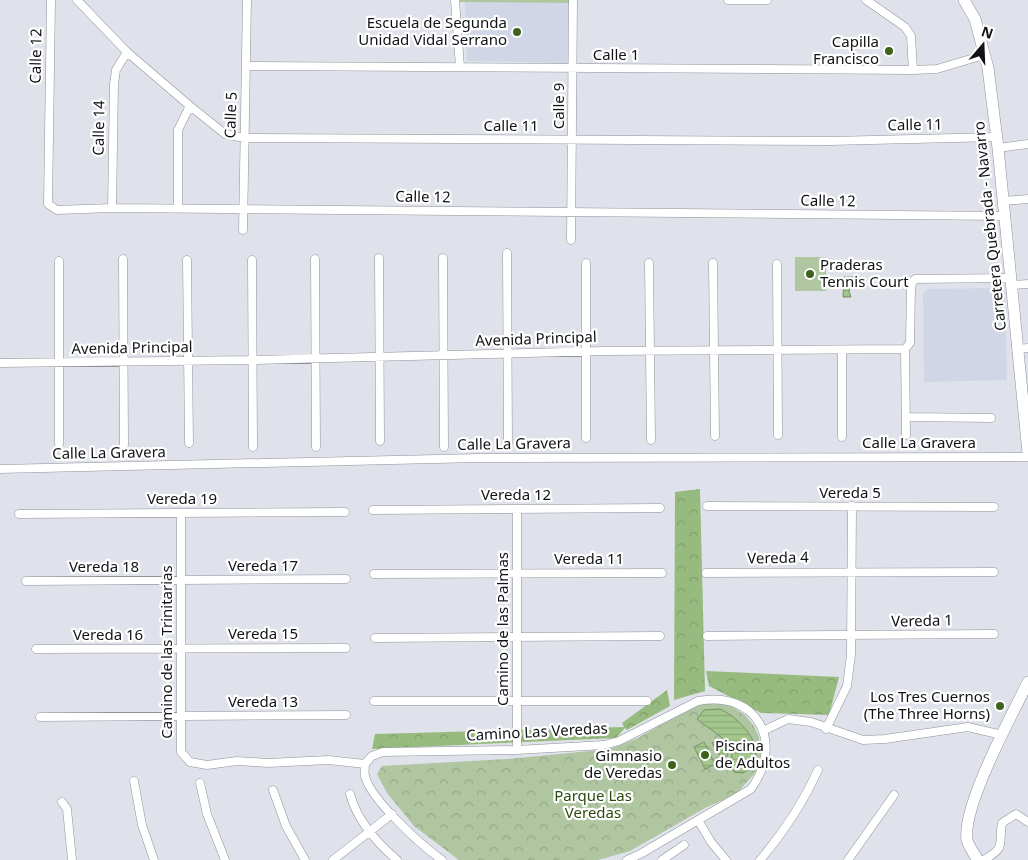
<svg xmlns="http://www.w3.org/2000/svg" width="1028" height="860" font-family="'Noto Sans',sans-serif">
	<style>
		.built { fill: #d0d6e5 }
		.grass { fill: #afc6a1 }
		.forest { fill: url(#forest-crowns) }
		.park { fill: url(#park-crowns) }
		.water { fill: url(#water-rules); stroke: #779168 }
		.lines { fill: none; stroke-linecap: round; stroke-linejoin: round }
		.street-casing { stroke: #8f929a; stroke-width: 9 }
		.secondary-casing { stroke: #8f929a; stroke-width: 12 }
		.street { stroke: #fff; stroke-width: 8 }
		.secondary { stroke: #fff; stroke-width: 11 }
		.poi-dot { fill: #3c621b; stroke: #fff; stroke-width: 2 }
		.labels { text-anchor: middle; stroke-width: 4.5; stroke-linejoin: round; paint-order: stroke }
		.poi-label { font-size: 15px; fill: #111215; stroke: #fff; text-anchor: end }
		.street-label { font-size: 15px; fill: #111215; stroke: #fff }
		.park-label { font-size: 15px; fill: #2b4b0c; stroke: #fff }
	</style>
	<defs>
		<pattern id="forest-crowns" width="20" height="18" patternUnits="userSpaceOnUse" patternTransform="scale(1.25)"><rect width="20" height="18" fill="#97bb7f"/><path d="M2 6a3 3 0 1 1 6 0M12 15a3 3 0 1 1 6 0" fill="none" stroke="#81a06d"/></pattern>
		<pattern id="park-crowns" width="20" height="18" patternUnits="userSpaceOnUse" patternTransform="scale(1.25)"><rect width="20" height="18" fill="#afc6a1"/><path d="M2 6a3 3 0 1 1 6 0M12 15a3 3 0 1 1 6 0" fill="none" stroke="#96a98a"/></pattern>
		<pattern id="water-rules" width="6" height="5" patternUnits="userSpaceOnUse" patternTransform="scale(1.25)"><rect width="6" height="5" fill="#a3c78b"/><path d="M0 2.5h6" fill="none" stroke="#8baa77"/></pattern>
	</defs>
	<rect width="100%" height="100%" fill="#dfe2ea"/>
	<!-- built -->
	<path class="built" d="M465,2L568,3V63L467,61Z
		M1003,288L1005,292L1007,380L924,382L923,293L929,289Z"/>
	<!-- grass -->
	<path class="grass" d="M795,257H826V291H795Z"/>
	<!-- forest -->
	<path class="forest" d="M700,489L705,691L674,700L675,492Z
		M706,671L839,677L829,715L761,713L709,686Z
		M667,690L670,706L627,730L625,728L616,738L372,749L375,734L624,727L622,723Z"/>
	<!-- park -->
	<path class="park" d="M460,0H571V3L460,2Z
		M715,702L731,706L745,715L754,726L759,737L761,755L756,772L736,794L705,808L630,851L598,860H459L414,826L387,793L377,774L382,766L507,759L610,749L638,738L696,704Z"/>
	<!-- water -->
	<path class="water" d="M844,277H856V283H851L849,291L851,297H843Z
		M720,709C742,719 774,754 743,773L734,772C731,765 733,759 731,752C724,734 710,731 697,719L704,710Z
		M718,739L728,755L722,759L712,743Z
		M704,742L715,764L705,769L694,747Z"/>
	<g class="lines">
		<!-- street casing -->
		<g class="street-casing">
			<path id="street" d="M51,0L48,204L57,210L112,208L1004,216
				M77,0L127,52L190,106L225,134L244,138L830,141L997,137
				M455,0L460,67
				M728,0H767
				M866,0L905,27L911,36L913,70
				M246,66L913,70L937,69L984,55
				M998,148L1028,144
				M1003,201L1028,199
				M112,208L114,84L116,70L127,52
				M178,208V130L190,106
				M243,230L247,0
				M571,240L573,0
				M507,253L508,444
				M379,258L380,441
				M443,258L444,447
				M123,259L124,445
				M315,259L316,447
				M187,260L189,443
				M252,260L253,447
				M59,261V444
				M649,263L651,440
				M713,263L715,436
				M777,264L778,435
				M1011,285L1028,284
				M905,349L906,435
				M1017,349L1028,348
				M842,350V437
				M0,363L253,360L603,351L905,349L910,343L911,289L912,283L915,279L1010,278
				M906,417L991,418
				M586,438V263
				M0,469L479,458L1028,457
				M707,506L994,507
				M517,509V750
				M373,510L660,508
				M181,513V752L190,762L207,765L237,761L268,763L328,760L365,764
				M19,514L345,512
				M706,573L994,572
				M374,574L662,573
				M26,581L346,579
				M707,636L994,634
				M375,638L660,636
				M36,649L346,648
				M374,701H647
				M40,717L346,715
				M826,729L847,686L851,655L852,506
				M763,731L788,719L811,722L863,740L885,739L968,727L1002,735
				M134,781L142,825L154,860
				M200,783L207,814L225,860
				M273,790L286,826L305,860
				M350,794C357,820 376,842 397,860
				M62,802L67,809L72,860
				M698,820L711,842L726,860
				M333,860L392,814
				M442,860C422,846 370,799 365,776C364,772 365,767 365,764L372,756L383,752L517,750L604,745L619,741L698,701C757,690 785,742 751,789L642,853L627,860
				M662,860L684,845
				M760,860C784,832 803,803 818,770
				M848,860L894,795
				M984,860C1007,846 998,846 1002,823L1016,814L1028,822"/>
		</g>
		<!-- secondary casing -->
		<g class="secondary-casing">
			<path id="secondary" d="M964,0L975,19L988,68L998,148L1028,453
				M978,860C974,854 969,847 967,840C962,806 1012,715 1028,682"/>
		</g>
		<!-- street -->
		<use href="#street" class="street"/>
		<!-- secondary -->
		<use href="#secondary" class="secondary"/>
	</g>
	<!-- markers -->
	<g class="poi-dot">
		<circle cx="517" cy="32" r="5"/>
		<circle cx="889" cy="51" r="5"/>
		<circle cx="810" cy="274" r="5"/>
		<circle cx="1000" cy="706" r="5"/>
		<circle cx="705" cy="755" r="5"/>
		<circle cx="672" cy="765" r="5"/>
	</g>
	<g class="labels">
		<!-- poi labels -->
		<g class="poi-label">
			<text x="507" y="28">Escuela de Segunda<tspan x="507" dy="17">Unidad Vidal Serrano</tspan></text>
			<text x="879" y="47">Capilla<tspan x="879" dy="17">Francisco</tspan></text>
			<text x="820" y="270" text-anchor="start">Praderas<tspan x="820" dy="17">Tennis Court</tspan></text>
			<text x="990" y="702">Los Tres Cuernos<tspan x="990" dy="17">(The Three Horns)</tspan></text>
			<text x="715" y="751" text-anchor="start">Piscina<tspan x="715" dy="17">de Adultos</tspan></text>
			<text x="662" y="761">Gimnasio<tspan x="662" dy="17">de Veredas</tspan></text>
		</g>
		<!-- street labels -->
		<g class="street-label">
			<text x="616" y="60">Calle 1</text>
			<text transform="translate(36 56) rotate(-89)" y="5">Calle 12</text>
			<text transform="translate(559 106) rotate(-90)" y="5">Calle 9</text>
			<text transform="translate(231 115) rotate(-88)" y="5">Calle 5</text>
			<text transform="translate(915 125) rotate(-1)" y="5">Calle 11</text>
			<text x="511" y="131">Calle 11</text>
			<text transform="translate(99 128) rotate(-89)" y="5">Calle 14</text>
			<text transform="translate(423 197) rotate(1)" y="5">Calle 12</text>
			<text transform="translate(828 201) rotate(1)" y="5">Calle 12</text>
			<text transform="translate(990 226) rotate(-96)" y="5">Carretera Quebrada - Navarro</text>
			<text transform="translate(536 339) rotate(-2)" y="5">Avenida Principal</text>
			<text transform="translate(132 348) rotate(-1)" y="5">Avenida Principal</text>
			<text x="919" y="448">Calle La Gravera</text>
			<text transform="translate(514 444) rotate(-1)" y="5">Calle La Gravera</text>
			<text transform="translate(109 453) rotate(-1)" y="5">Calle La Gravera</text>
			<text x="850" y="498">Vereda 5</text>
			<text x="516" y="500">Vereda 12</text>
			<text x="182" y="504">Vereda 19</text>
			<text transform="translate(778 558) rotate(-1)" y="5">Vereda 4</text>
			<text x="589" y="564">Vereda 11</text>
			<text x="263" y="571">Vereda 17</text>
			<text x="104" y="572">Vereda 18</text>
			<text transform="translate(922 621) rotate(-1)" y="5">Vereda 1</text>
			<text transform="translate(503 629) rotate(-90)" y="5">Camino de las Palmas</text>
			<text x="263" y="639">Vereda 15</text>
			<text x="108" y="640">Vereda 16</text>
			<text transform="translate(167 652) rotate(-90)" y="5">Camino de las Trinitarias</text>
			<text x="263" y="707">Vereda 13</text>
			<text transform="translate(537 732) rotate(-3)" y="5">Camino Las Veredas</text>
		</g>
		<!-- park labels -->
		<g class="park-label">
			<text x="593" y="801">Parque Las<tspan x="593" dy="17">Veredas</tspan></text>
		</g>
	</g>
	<!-- north arrow -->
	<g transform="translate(983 45) rotate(19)" stroke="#ffffff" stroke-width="4" paint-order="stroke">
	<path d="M0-4L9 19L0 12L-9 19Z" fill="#111215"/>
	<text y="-8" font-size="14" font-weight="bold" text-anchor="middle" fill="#111215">N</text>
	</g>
</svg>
